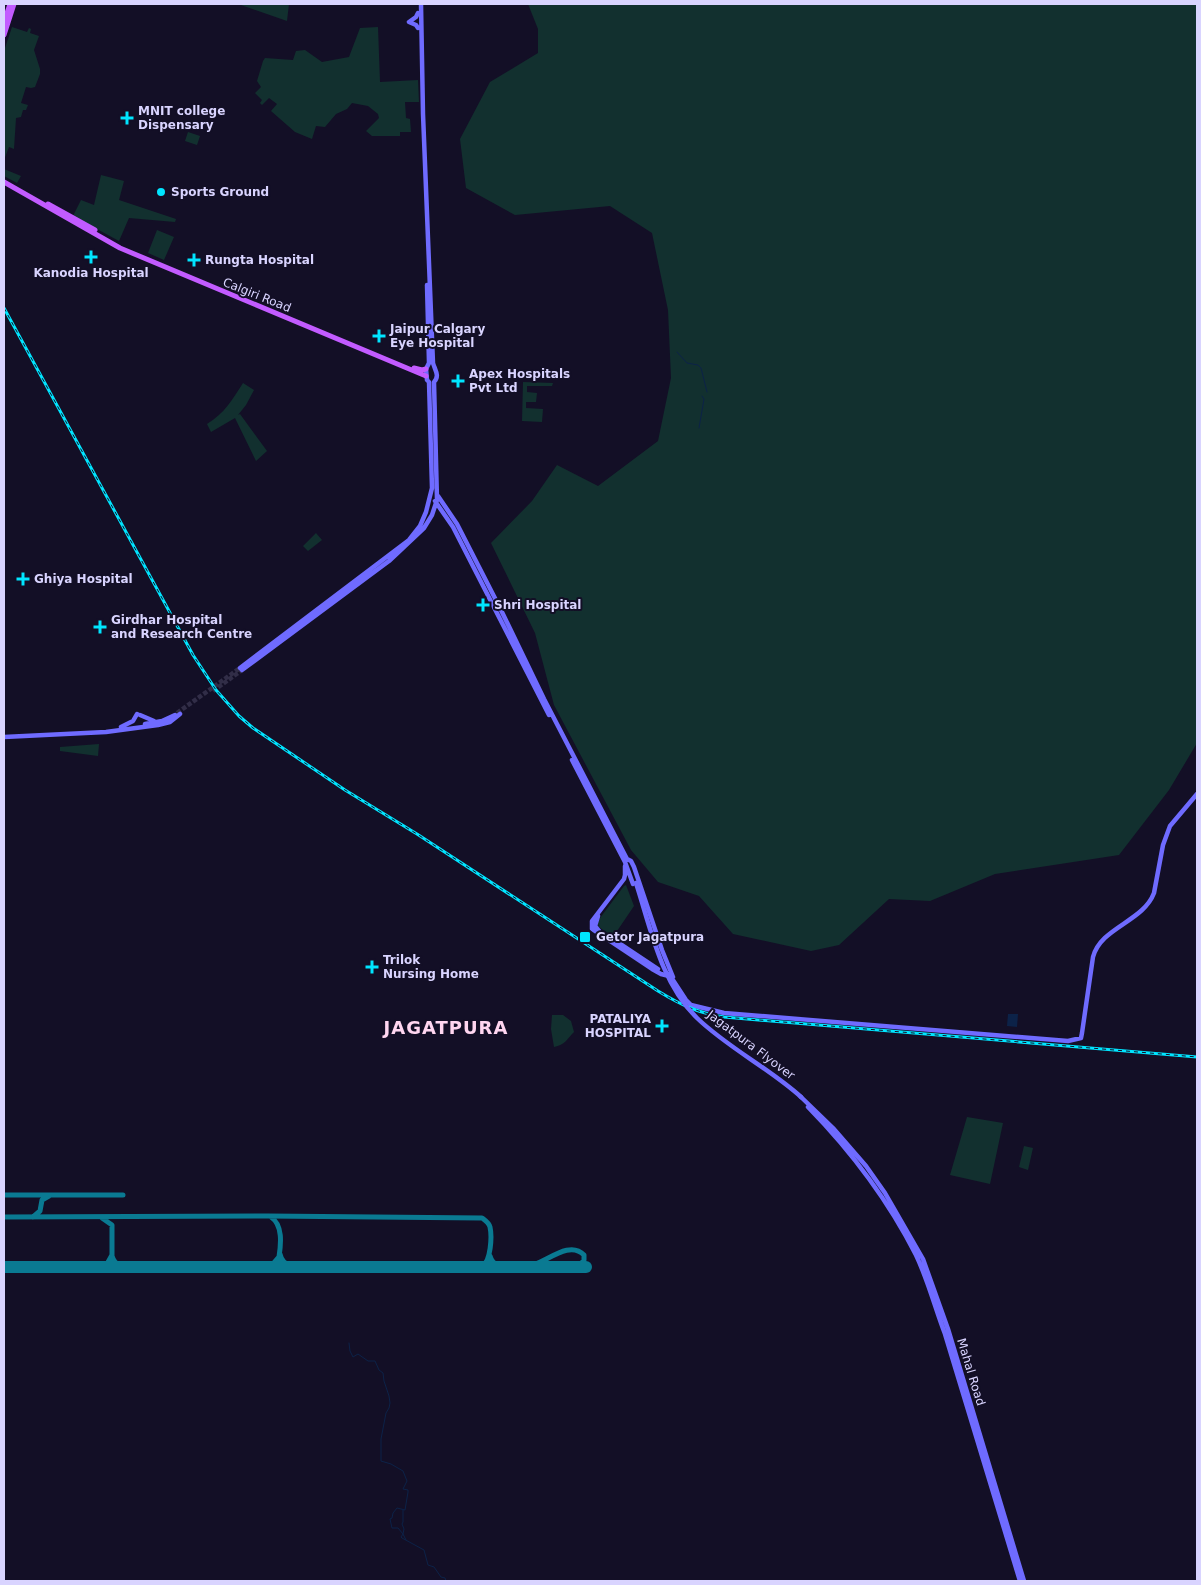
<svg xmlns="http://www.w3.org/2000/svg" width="1201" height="1585" font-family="'DejaVu Sans',sans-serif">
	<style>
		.green { fill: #12302f }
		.water { fill: #0c2248 }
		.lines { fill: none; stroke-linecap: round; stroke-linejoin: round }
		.stream { stroke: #0c2248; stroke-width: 1 }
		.taxiway { stroke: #0a7a92; stroke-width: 5 }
		.runway { stroke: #0a7a92; stroke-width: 12 }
		.secondary-tunnel { stroke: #312d47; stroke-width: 4.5; stroke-dasharray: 4.5 2; stroke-linecap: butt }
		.secondary { stroke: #6f6bff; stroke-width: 4.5 }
		.primary { stroke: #c25bff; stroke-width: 5 }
		.rail-casing { stroke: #00e5ff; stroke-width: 3 }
		.rail { stroke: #130f26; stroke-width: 1; stroke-dasharray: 4; stroke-linecap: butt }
		.secondary-bridge { stroke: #6f6bff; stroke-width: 4.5 }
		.poi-dot { fill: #00e5ff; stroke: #130f26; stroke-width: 2 }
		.labels { text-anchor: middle; stroke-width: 4; stroke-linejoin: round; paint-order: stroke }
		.poi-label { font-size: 12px; font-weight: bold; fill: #d9d4ff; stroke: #130f26; text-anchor: start }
		.street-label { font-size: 12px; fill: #d9d4ff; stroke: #130f26 }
		.district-label { font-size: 18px; font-weight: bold; letter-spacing: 1px; fill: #ffd6f0; stroke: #130f26 }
	</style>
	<rect width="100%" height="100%" fill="#130f26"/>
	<!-- green -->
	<path class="green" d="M238,4H289L287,21Z
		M528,4H1197V743L1169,790L1119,855L995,874L930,901L889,899L839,945L811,951L733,934L699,896L658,882L631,850L554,705L535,633L491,543L532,501L557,465L598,486L658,441L671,378L668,310L652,233L610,206L515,215L466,188L460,139L490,82L538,53V29Z
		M12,27L27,32L29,28L31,29L30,33L39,36L34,50L40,69V74L35,87L31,88L26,87L21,103L28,105L26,110H23L21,117L16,118L14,149L9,147L4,160V51Z
		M378,27L380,82L418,80L419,102H405L406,118L410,119L411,132H400V136H372L366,131L379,118L378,114L368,106L352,103L347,109L336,114L325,127L316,126L312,139L295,132L271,111L277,104L269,98L262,105L260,103L262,100L255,93L261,87L257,81L263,61L265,58L293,60L296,51L305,50L322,62L349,57L360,28Z
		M188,132L200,136L197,145L185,141Z
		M4,169L21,176L17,183L4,176Z
		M101,175L124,181L119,200L176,219L175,222L129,218L119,241L73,216L81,200L94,205Z
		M157,230L174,237L164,260L148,253Z
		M523,382L553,383L552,386H527V392L537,393L536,402H526V408L543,409L542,422L522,421Z
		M243,383L254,390L246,405L238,415L240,414L267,451L256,461L235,418L211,432L207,424C225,413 232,400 243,383Z
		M316,533L322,540L308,551L303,546Z
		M99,744L98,756L60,751V747Z
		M626,885L634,906L613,937L599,927L597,922L624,886Z
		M552,1015H563L571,1021L574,1032C567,1039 565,1045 554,1047L551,1029Z
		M967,1117L1003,1123L990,1184L950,1175Z
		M1024,1146L1033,1148L1028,1170L1019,1167Z"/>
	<!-- water -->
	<path class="water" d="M1008,1014H1018L1017,1027L1007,1026Z"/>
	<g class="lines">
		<!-- stream -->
		<path class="stream" d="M677,352L687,363L698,365L701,368L707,392
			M699,428L704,399L702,396
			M349,1343L350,1351L353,1357L358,1354L368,1361H375L379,1370L383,1373L384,1381L389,1396L390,1403L389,1408L386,1413L381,1439V1461L391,1464L403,1471L407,1481L403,1489L408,1490V1492L405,1510L397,1508L393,1513L392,1518L390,1519L392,1528H398L403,1534L401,1537L402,1538L424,1550L428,1565L434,1567L441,1577L445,1578L446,1581
			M403,1510V1522L402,1524L404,1529L403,1534L406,1540"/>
		<!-- taxiway -->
		<path class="taxiway" d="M4,1195H123
			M4,1217L268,1216L482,1218C486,1221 489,1223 490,1227C492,1236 491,1262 482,1266C476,1268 467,1267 461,1267
			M33,1217L40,1211L42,1200L49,1196
			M280,1254C283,1268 297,1267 308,1267
			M112,1256C115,1266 122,1267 132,1267
			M490,1256C493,1267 502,1267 512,1267
			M95,1267L107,1264L112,1255V1225L102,1218
			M253,1267L273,1264L279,1257C281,1244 283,1225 271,1217
			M525,1267C542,1267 568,1238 584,1255V1260L580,1265L559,1268"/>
		<!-- runway -->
		<path class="runway" d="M4,1267H586"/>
		<!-- secondary-tunnel -->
		<path class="secondary-tunnel" d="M213,691L242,670
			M177,713L240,668"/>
		<!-- secondary -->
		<path class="secondary" d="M418,13L416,17L409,22L416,25L418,28
			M438,496L457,524L501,610L544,699L614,834L627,859L631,861L634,867L662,950L673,977
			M435,501L453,527L549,715
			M240,668L409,540L420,526L426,512L432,488L429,382L427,380L426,369L429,363L427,285
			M242,670L389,561L424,528L432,515L437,500L434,382C440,376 435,370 433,363L423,114L421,4
			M140,715L154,721
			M145,724L162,721L175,715
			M121,727L133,721L137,714
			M4,737L106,732L158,725L170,722L180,714
			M572,760L625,862L633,884
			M625,866V875L624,879L592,921V929L652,969L661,974L669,976
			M598,916L595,926L599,931
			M619,943L658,969
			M669,974L686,1000L691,1005L724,1013L1068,1041L1081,1038L1082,1033L1093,957C1101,927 1143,922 1154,893L1163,845L1170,826L1197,794
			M801,1097L833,1128L866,1166L885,1193L923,1259L948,1329L1024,1581
			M808,1107C851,1151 888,1200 916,1255C928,1280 935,1308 945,1334L1020,1581"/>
		<!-- primary -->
		<path class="primary" d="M4,22L10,4
			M4,35L14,4
			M4,182L120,248L426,376
			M48,204L95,230
			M414,368L422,370L426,369"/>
		<!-- rail casing -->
		<g class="rail-casing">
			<path id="rail" d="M4,308L193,655L216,690L239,716L253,728L345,790L417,834L658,991C681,1005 698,1013 724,1017L1197,1057"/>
		</g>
		<!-- rail -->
		<use href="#rail" class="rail"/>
		<!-- secondary-bridge -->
		<path class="secondary-bridge" d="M636,883C651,929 661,983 697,1018C728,1048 769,1068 801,1097"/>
	</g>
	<!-- markers -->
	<g class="poi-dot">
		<path d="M124.5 110.5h5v5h5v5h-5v5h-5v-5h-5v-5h5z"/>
		<circle cx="161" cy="192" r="5"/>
		<path d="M88.5 249.5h5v5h5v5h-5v5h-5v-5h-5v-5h5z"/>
		<path d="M191.5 252.5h5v5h5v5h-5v5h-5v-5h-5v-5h5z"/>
		<path d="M376.5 328.5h5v5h5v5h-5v5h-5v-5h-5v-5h5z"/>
		<path d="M455.5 373.5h5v5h5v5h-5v5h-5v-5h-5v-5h5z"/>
		<path d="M20.5 571.5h5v5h5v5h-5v5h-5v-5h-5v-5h5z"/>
		<path d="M480.5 597.5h5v5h5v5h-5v5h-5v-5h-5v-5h5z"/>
		<path d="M97.5 619.5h5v5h5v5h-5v5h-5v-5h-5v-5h5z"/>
		<rect x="579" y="931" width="12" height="12" rx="2.5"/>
		<path d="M369.5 959.5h5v5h5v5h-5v5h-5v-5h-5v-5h5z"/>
		<path d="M659.5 1018.5h5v5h5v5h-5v5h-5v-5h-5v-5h5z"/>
	</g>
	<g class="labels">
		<!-- poi labels -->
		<g class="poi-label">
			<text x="138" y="115">MNIT college<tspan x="138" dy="14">Dispensary</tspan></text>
			<text x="171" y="196">Sports Ground</text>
			<text x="205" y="264">Rungta Hospital</text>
			<text x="91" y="277" text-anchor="middle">Kanodia Hospital</text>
			<text x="390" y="333">Jaipur Calgary<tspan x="390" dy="14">Eye Hospital</tspan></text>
			<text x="469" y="378">Apex Hospitals<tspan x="469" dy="14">Pvt Ltd</tspan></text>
			<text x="34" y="583">Ghiya Hospital</text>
			<text x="494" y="609">Shri Hospital</text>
			<text x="111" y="624">Girdhar Hospital<tspan x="111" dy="14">and Research Centre</tspan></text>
			<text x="596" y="941">Getor Jagatpura</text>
			<text x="383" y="964">Trilok<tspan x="383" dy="14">Nursing Home</tspan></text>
			<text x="651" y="1023" text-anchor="end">PATALIYA<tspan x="651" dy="14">HOSPITAL</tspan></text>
		</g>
		<!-- street labels -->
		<g class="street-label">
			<text transform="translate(257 295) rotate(22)" y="4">Calgiri Road</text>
			<text transform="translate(751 1045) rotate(37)" y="4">Jagatpura Flyover</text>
			<text transform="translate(971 1372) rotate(73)" y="4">Mahal Road</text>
		</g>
		<!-- district labels -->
		<g class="district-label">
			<text x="446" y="1034">JAGATPURA</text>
		</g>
	</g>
	<!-- border -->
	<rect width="1201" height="1585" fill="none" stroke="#d9d4ff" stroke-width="10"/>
</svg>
